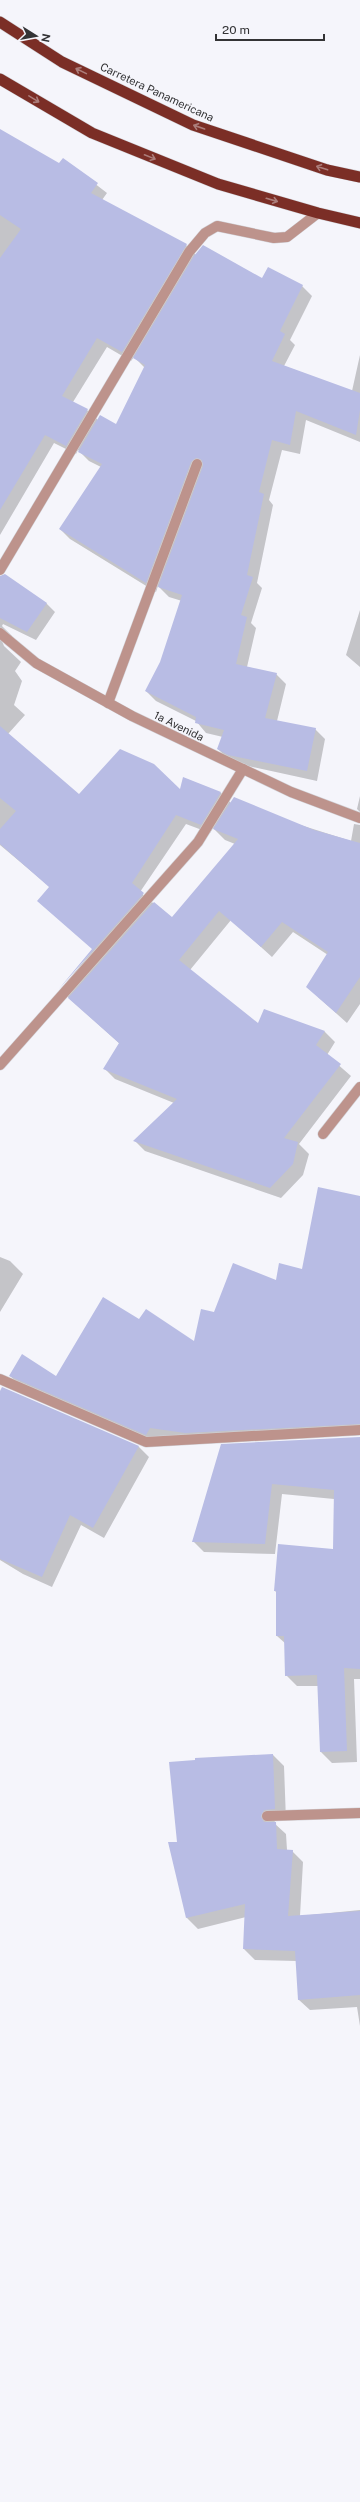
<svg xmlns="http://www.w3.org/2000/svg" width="360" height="2502" font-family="'Public Sans',sans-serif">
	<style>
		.shadow { fill: #0003; fill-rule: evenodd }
		.building { fill: #b8bce4 }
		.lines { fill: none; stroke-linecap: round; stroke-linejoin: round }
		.minor-casing { stroke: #d2d2d7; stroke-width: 11 }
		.tertiary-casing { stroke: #d2d2d7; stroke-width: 11 }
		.trunk-casing { stroke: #d2d2d7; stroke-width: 12 }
		.minor { stroke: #bd938c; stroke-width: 10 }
		.tertiary { stroke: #bd938c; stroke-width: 10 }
		.trunk { stroke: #7b2e26; stroke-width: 11 }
		.oneway { stroke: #ac7e7b }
		.labels { text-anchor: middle; stroke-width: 3; stroke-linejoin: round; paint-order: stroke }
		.street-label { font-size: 11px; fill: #333335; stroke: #f5f5fb }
	</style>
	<rect width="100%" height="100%" fill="#f5f5fb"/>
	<!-- shadow -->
	<path class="shadow" d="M0,130L59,165L63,159L107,193L102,200L186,245L196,255L263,279L302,286L312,296L290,340L295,345L284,366L352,391L360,355V442L306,420L300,454L282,450L269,500L273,505L257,583L262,588L251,623L256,628L247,667L276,674L286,684L277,721L315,729L325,739L317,781L239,764L228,759L218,749L223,737L206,733L196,721L156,701L146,691L161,662L182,601L169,597L158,586L156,592L70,539L60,529L101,467L89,461L78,450L76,454L54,443L0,535ZM107,347L131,361L134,357L145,368L117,425L98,420L87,410L73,402Z
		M0,577L46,603L55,612L36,640L3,624L2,626L12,636H7L2,641L4,646L21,662L15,671L22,681L14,705L25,715L8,734L79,796L181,791L184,778L221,793L231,803L351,841L354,824L360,825V1004L347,1023L318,997L328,955L293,932L272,957L231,920L190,970L259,1025L264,1010L325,1032L335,1042L327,1055L351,1076L299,1144L309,1154L303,1175L281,1198L145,1151L135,1141L174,1103L115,1079L105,1069L120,1044L60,990L93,950L50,887L0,845ZM186,824L210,833L213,828L225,840L235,844L172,919L140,892Z
		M360,610V667L346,655Z
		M360,796V812L357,809Z
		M360,1197V1435L157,1445L21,1386L10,1376L57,1377L140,1321L195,1342L214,1313L303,1270Z
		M0,1257L10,1261L23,1274L0,1312Z
		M3,1388L139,1447L149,1457L104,1538L81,1525L52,1587L23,1574L0,1560V1393Z
		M360,1438V1679H354L357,1762L332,1763L321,1752L318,1686H297L286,1675V1644L277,1636V1593L275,1591L334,1550V1499L282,1494L275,1554L204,1552L193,1541L222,1445Z
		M273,1755L284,1766L286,1820L275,1821L274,1823L286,1834L287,1850L292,1851L303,1862L300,1916L360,1910V2026L357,2007L310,2010L299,2000L297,1961L255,1960L244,1949L246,1917L198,1929L187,1918L169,1843H178Z"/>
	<!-- building -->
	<path class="building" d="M0,129L59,163L63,158L98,183L91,193L187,244L122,352L97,338L62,396L88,409L66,446L45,435L0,510V258L21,229L0,215Z
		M203,245L262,278L268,267L303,285L280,331L285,334L272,361L360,393V410L356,435L296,411L290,445L272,440L259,492L264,494L247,575L253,577L241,615L247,617L236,664L277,673L265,718L316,728L307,771L228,755L217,749L224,730L195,723L196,717L145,691L160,662L182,595L158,587L203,466L202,460L196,458L191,462L146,583L59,529L102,464L78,452L100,415L116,424L145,365L133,358L194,256Z
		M5,574L47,603L27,632L0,618V576Z
		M0,726L79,794L120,749L154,764L180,789L183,777L221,792L201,825L176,815L132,883L144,893L58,990L92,949L37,901L49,887L0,844V829L16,811L0,798Z
		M234,797L314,830L360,843V977L336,1013L306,987L328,952L282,922L261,947L219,911L179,960L258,1023L264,1009L325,1031L316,1045L341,1064L284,1138L298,1142L293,1164L270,1188L133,1141L177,1099L103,1069L119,1043L68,998L154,902L172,917L238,839L213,829Z
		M318,1187L360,1196V1424L185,1433L150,1428L146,1435L9,1376L22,1354L56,1376L103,1297L139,1319L146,1309L194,1341L201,1309L214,1312L233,1263L276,1280L279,1263L302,1269Z
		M2,1387L139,1446L93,1528L70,1515L42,1577L0,1559V1391Z
		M360,1437V1669L344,1668L347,1751L320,1752L317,1675L285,1676L284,1636H276V1591H274L278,1544L333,1549L334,1490L272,1484L265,1544L192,1542L221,1444Z
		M273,1754L275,1809L264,1810L261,1817L264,1822H276L277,1849L293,1850L288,1916L360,1911V1995L298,2000L295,1951L243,1949L245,1904L186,1918L168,1842H177L169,1762L195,1760V1758Z"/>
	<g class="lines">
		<!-- minor casing -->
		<g class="minor-casing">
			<path id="minor" d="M0,570L189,252L205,233L217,226L274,238L287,237L318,213
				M108,703L197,464
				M0,1065L198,842L243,769
				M323,1134L360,1087
				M0,1379L146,1442L360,1430
				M267,1816L360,1813"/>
		</g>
		<!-- tertiary casing -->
		<g class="tertiary-casing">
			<path id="tertiary" d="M0,633L36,663L132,716L291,792L360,818"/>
		</g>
		<!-- trunk casing -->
		<g class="trunk-casing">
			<path id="trunk" d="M0,22L62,62L193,125L327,170L360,177
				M0,79L92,133L218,184L318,213L360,223"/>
		</g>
		<!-- minor -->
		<use href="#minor" class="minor"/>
		<!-- tertiary -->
		<use href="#tertiary" class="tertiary"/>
		<!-- trunk -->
		<use href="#trunk" class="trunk"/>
	</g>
	<!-- one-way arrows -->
	<defs><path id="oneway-shaft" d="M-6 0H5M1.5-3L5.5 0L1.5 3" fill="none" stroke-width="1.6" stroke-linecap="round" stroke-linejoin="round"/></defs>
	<g class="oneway">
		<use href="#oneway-shaft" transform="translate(81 71) rotate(-154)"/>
		<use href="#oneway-shaft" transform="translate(34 99) rotate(31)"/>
		<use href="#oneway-shaft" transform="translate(199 127) rotate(-161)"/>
		<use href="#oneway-shaft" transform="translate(150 157) rotate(22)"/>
		<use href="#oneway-shaft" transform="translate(322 168) rotate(-162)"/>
		<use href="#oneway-shaft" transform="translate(272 200) rotate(16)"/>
	</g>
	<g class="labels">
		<!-- street labels -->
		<g class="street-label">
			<text transform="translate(157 92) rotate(25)" y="4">Carretera Panamericana</text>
			<text transform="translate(179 726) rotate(26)" y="4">1a Avenida</text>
		</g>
	</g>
	<!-- north arrow -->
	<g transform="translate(36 36) rotate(101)" stroke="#f5f5fb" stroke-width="3" paint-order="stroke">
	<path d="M0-3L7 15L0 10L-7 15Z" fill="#333335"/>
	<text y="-6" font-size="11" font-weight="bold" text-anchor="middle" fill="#333335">N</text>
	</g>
	<!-- scale -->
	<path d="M216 34v6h108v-6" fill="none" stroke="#333335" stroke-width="2"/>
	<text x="222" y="34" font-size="12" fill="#333335" stroke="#f5f5fb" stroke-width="3" paint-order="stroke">20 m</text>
</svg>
